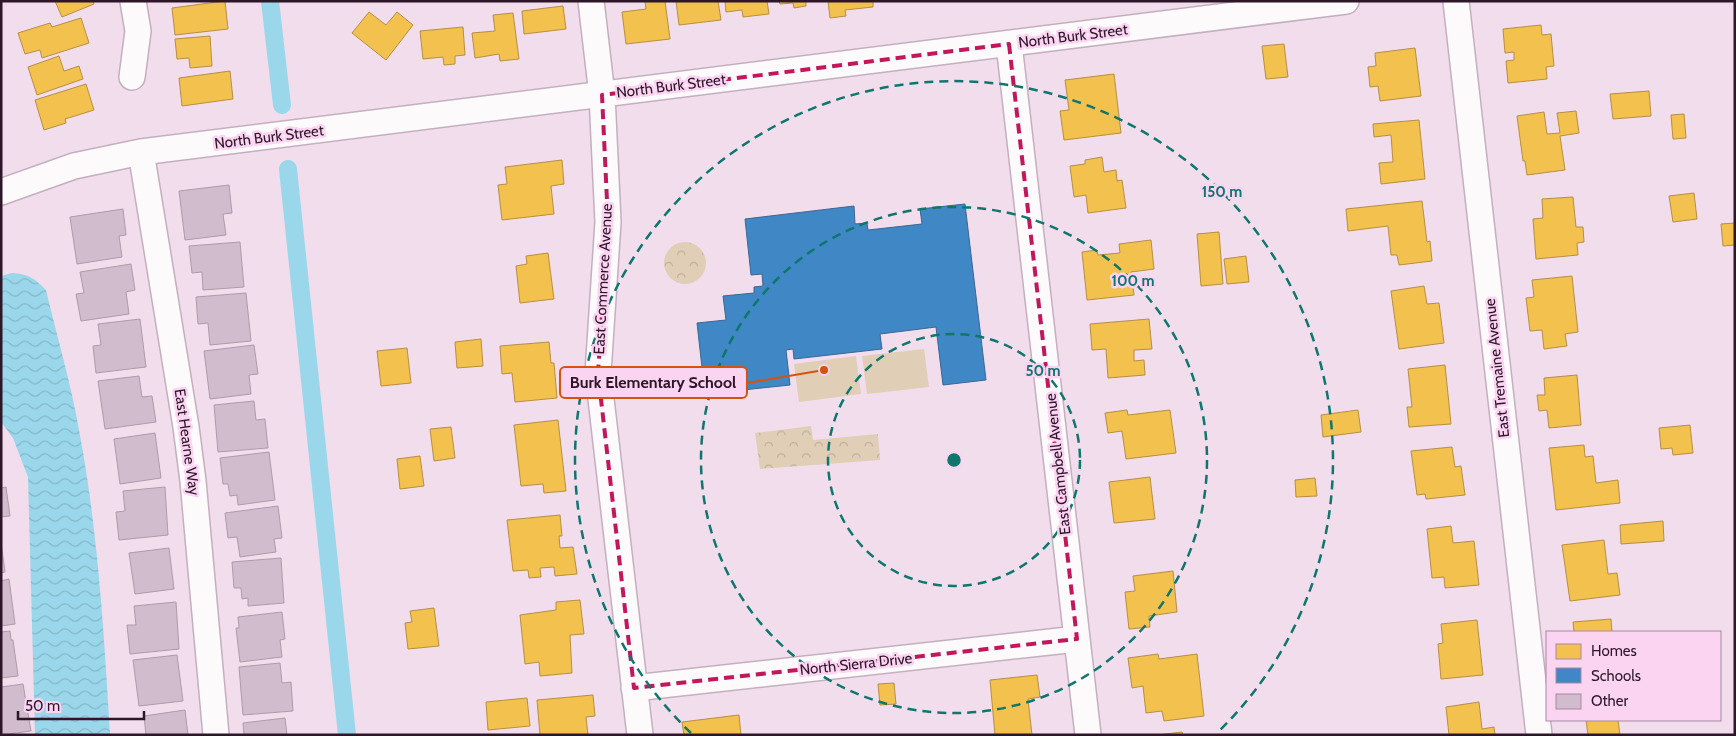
<svg xmlns="http://www.w3.org/2000/svg" width="1736" height="736" font-family="Cabin,sans-serif">
	<style>
		.park { fill: url(#park-crowns) }
		.pitch { fill: #e0ceb6 }
		.water { fill: url(#water-waves) }
		.homes { fill: #f2c14e; stroke: #b78e43 }
		.schools { fill: #3f88c5; stroke: #3a6696 }
		.lines { fill: none; stroke-linecap: round; stroke-linejoin: round }
		.canal { stroke: #9ad7eb; stroke-width: 18 }
		.building { fill: #d1bccd; stroke: #af9aaa }
		.minor-casing { stroke: #c4afbf; stroke-width: 28 }
		.minor { stroke: #fdfafc; stroke-width: 25 }
		.marked { fill: none; stroke: #c2185b; stroke-width: 4; stroke-dasharray: 10 6; stroke-linejoin: round }
		.ring { fill: none; stroke: #0f766e; stroke-width: 2.5; stroke-dasharray: 9 6 }
		.labels { text-anchor: middle; stroke-width: 5; stroke-linejoin: round; paint-order: stroke }
		.street-label { font-size: 15px; fill: #2e1629; stroke: #fbd4f2 }
		.centre { fill: #0f766e; stroke: #fbd4f2; stroke-width: 2.5 }
		.ring-label { font-size: 15px; text-anchor: middle; font-weight: bold; fill: #0f766e; stroke: #fbd4f2; stroke-width: 5; stroke-linejoin: round; paint-order: stroke }
		.leader { fill: none; stroke: #d5520f; stroke-width: 2 }
		.callout-dot { fill: #d5520f; stroke: #fbd4f2; stroke-width: 2 }
		.callout { fill: #fbd4f2; stroke: #d5520f; stroke-width: 2 }
		.callout-label { font-size: 16px; text-anchor: middle; font-weight: bold; fill: #2e1629 }
	</style>
	<defs>
		<pattern id="park-crowns" width="20" height="18" patternUnits="userSpaceOnUse" patternTransform="scale(1.25)"><rect width="20" height="18" fill="#e0ceb6"/><path d="M2 6a3 3 0 1 1 6 0M12 15a3 3 0 1 1 6 0" fill="none" stroke="#c0b09c"/></pattern>
		<pattern id="water-waves" width="16" height="10" patternUnits="userSpaceOnUse" patternTransform="scale(1.25)"><rect width="16" height="10" fill="#9ad7eb"/><path d="M0 5q4-4 8 0t8 0" fill="none" stroke="#85b8ca"/></pattern>
	</defs>
	<rect width="100%" height="100%" fill="#f2dded"/>
	<!-- park -->
	<path class="park" d="M664 263a21 21 0 1 1 42 0a21 21 0 1 1-42 0Z
		M811,426L813,440L878,434L880,460L760,469L755,433Z"/>
	<!-- pitch -->
	<path class="pitch" d="M924,349L929,387L867,394L862,356Z
		M856,356L861,394L799,402L794,364Z"/>
	<!-- water -->
	<path class="water" d="M12,273C29,274 34,278 46,290C57,337 71,383 79,430C98,530 104,633 110,735H35L28,477L13,438L1,422V276Z"/>
	<!-- homes -->
	<path class="homes" d="M55,1H93L94,4L62,17Z
		M225,1L228,29L175,35L172,8Z
		M645,1H665L670,39L626,44L622,12L646,9Z
		M676,1H718L721,20L679,25Z
		M725,1H767L769,14L743,17L742,10L726,12Z
		M779,1H806V6L794,8L793,3L780,4Z
		M828,1H873V7L845,10L846,16L830,18Z
		M563,6L566,29L524,34L522,11Z
		M369,12L386,25L397,12L413,25L386,60L352,33Z
		M513,13L519,59L500,61L499,54L475,58L472,33L495,31L493,15Z
		M81,18L89,43L42,58L40,50L25,54L18,33L50,23L52,27Z
		M1541,25L1542,35L1551,34L1554,66L1546,67L1547,79L1508,83L1506,61L1514,60V52L1505,53L1503,29Z
		M463,27L465,55L455,56V64L444,65L443,57L423,59L420,31Z
		M210,36L212,66L190,68L189,58L177,59L175,39Z
		M1284,44L1288,77L1266,79L1262,46Z
		M1415,48L1421,96L1380,101L1378,86L1370,87L1368,67L1376,66L1375,53Z
		M59,56L64,71L79,66L83,79L37,95L28,67Z
		M230,71L233,99L182,106L179,78Z
		M1114,74L1121,133L1064,140L1060,111L1069,110L1065,80Z
		M86,84L94,110L65,119L66,123L44,130L35,100Z
		M1649,91L1651,116L1613,119L1610,94Z
		M1576,111L1579,133L1560,136L1565,170L1527,175L1525,161H1523L1517,116L1544,112L1547,134L1560,133L1557,113Z
		M1684,114L1686,138L1673,139L1671,115Z
		M1419,120L1425,179L1381,184L1379,163L1393,162L1391,135L1374,137L1373,124Z
		M1102,157L1104,172L1116,170L1117,181L1122,180L1126,208L1088,213L1086,195L1074,197L1070,166L1085,164V160Z
		M562,160L564,184L551,186L554,214L502,220L498,185L507,184L505,167Z
		M1694,193L1697,219L1673,222L1669,196Z
		M1573,197L1576,227H1583L1584,242L1577,243L1578,255L1536,259L1533,219L1543,218L1542,199Z
		M1422,201L1427,242L1430,241L1432,261L1399,265L1397,255H1391L1388,226L1348,231L1346,209Z
		M1735,223V245L1723,246L1721,224Z
		M1219,232L1223,284L1201,286L1197,234Z
		M1151,240L1154,269L1131,272L1134,295L1087,300L1082,252L1097,250L1098,255L1120,253L1119,244Z
		M548,253L554,299L520,303L516,266L527,264L526,256Z
		M1246,256L1249,282L1227,284L1224,259Z
		M1572,276L1578,332L1565,334L1567,346L1544,349L1542,330L1530,331L1526,298L1534,297L1532,280Z
		M1424,286L1427,304L1439,303L1444,343L1399,349L1391,291Z
		M1149,319L1152,349L1134,350V361L1144,360L1145,375L1108,378L1106,349L1092,350L1090,324Z
		M481,339L483,366L457,368L455,342Z
		M549,342L551,363H554L557,398L515,402L512,373L502,374L500,346Z
		M407,348L411,383L381,386L377,351Z
		M1445,365L1451,424L1409,427L1407,407H1412L1408,369Z
		M1577,375L1581,425L1549,428L1547,410L1539,411L1537,395H1545L1544,378Z
		M1127,410L1128,415L1170,410L1176,453L1126,459L1122,431L1108,433L1105,413Z
		M1358,410L1361,432L1323,437L1321,415Z
		M558,420L566,491L544,493L543,484L521,486L514,425Z
		M1690,425L1693,453L1673,455L1672,448L1661,449L1659,428Z
		M451,427L455,458L434,461L430,429Z
		M1584,445L1585,457L1593,456L1596,483L1618,480L1620,503L1556,510L1549,448Z
		M1452,447L1455,467L1461,466L1465,495L1426,499L1425,494L1417,495L1411,451Z
		M420,456L424,486L400,489L397,459Z
		M1150,477L1155,519L1114,523L1109,482Z
		M1315,478L1317,496L1296,497L1295,480Z
		M560,515L562,536H559L560,548L573,547L577,574L555,576L554,567L540,568L541,577L529,578L528,570L513,571L507,520Z
		M1663,521L1664,541L1621,544L1620,525Z
		M1451,526L1453,543L1474,541L1479,585L1445,588L1444,577L1432,578L1427,529Z
		M1604,540L1608,574L1617,573L1620,595L1570,601L1562,545Z
		M1173,571L1177,612L1149,616L1150,627L1129,629L1125,592L1135,591L1133,576Z
		M580,600L584,634L570,635L572,673L540,676L539,662L525,664L520,615L556,610V602Z
		M434,608L439,646L408,649L405,623L412,622L410,611Z
		M1611,619L1612,632H1574L1573,622Z
		M1477,620L1483,675L1441,679L1438,644L1443,643L1441,624Z
		M1158,654L1159,659L1197,654L1204,716L1164,721L1162,711L1146,713L1143,686L1132,688L1128,658Z
		M1037,675L1040,697L1028,699L1032,735H995L990,680Z
		M894,683L896,704L880,705L878,684Z
		M593,695L595,716L586,717L588,735H540L537,700Z
		M527,698L530,726L488,730L486,702Z
		M1479,702L1482,729L1494,727L1495,735H1449L1446,707Z
		M739,715L741,735H684L682,722Z
		M1586,720H1618L1620,735H1588Z
		M1182,732L1183,735H1157Z"/>
	<!-- schools -->
	<path class="schools" d="M965,204L986,380L943,385L936,327L880,334L882,349L794,359L793,349L786,350L790,385L705,394L697,323L726,320L723,296L754,293V287L763,286L762,274L751,275L745,219L854,206L855,224L867,223L868,230L922,224L920,209Z"/>
	<g class="lines">
		<!-- canal -->
		<path class="canal" d="M270,1L282,105
			M288,169L347,735"/>
	</g>
	<!-- building -->
	<path class="building" d="M229,185L232,213L223,214L226,235L185,240L179,191Z
		M123,209L126,235L119,236L122,257L77,264L70,217Z
		M240,242L244,287L203,290L202,272L192,273L189,246Z
		M131,264L135,290L126,292L129,314L81,321L76,294L84,293L80,272Z
		M246,293L251,341L210,345L208,323L198,324L196,297Z
		M140,319L146,367L96,373L93,346L101,345L98,324Z
		M254,345L258,374L249,375L251,394L210,399L204,351Z
		M139,376L142,397L152,396L156,422L105,429L98,381Z
		M254,401L256,420L265,419L268,448L218,452L214,405Z
		M155,433L161,478L120,484L114,439Z
		M269,452L275,500L238,505L237,495L230,496L228,484H223L220,458Z
		M6,487L10,516L1,517V488Z
		M165,487L168,535L119,540L116,512L125,511L123,491Z
		M278,506L282,538L274,539L276,552L240,557L237,537L228,538L225,513Z
		M1,542L5,572L1,573Z
		M169,548L174,589L135,594L129,553Z
		M281,558L284,603L248,606V598L242,599L241,588H234L232,562Z
		M9,579L15,624L1,626V581Z
		M176,602L179,649L130,654L127,625H136L134,606Z
		M282,612L285,639L280,640L282,657L240,662L236,628H239L238,617Z
		M10,631L11,640H13L18,676L1,678V632Z
		M177,655L183,701L139,706L133,660Z
		M280,663L282,683L291,682L293,711L243,715L239,667Z
		M23,684L31,731L1,735V687Z
		M185,710L188,735H146L144,716Z
		M285,718L287,735H244L243,723Z"/>
	<g class="lines">
		<!-- minor casing -->
		<g class="minor-casing">
			<path id="minor" d="M591,1L602,95L608,222L598,373L640,735
				M1456,1L1539,735
				M1009,44L1088,735
				M132,77L138,31L133,1
				M141,152L186,427L193,481L216,735
				M1,192L74,166L141,152L1346,1
				M634,688L1077,639"/>
		</g>
		<!-- minor -->
		<use href="#minor" class="minor"/>
	</g>
	<!-- marked area -->
	<path class="marked" d="M1009,44L1077,639L634,688L598,373L608,222L602,95Z"/>
	<!-- distance rings -->
	<g class="ring">
		<circle cx="954" cy="460" r="126"/>
		<circle cx="954" cy="460" r="253"/>
		<path d="M691 733A379 379 0 1 1 1217 733"/>
	</g>
	<g class="labels">
		<!-- street labels -->
		<g class="street-label">
			<text transform="translate(1073 36) rotate(-7)" y="5">North Burk Street</text>
			<text transform="translate(671 86) rotate(-7)" y="5">North Burk Street</text>
			<text transform="translate(269 137) rotate(-7)" y="5">North Burk Street</text>
			<text transform="translate(603 279) rotate(-87)" y="5">East Commerce Avenue</text>
			<text transform="translate(1497 368) rotate(-96)" y="5">East Tremaine Avenue</text>
			<text transform="translate(187 442) rotate(82)" y="5">East Hearne Way</text>
			<text transform="translate(1058 464) rotate(-96)" y="5">East Campbell Avenue</text>
			<text transform="translate(856 664) rotate(-6)" y="5">North Sierra Drive</text>
		</g>
	</g>
	<circle cx="954" cy="460" r="8" class="centre"/>
	<g class="ring-label">
		<text x="1222" y="197">150 m</text>
		<text x="1133" y="286">100 m</text>
		<text x="1043" y="376">50 m</text>
	</g>
	<!-- callouts -->
	<path class="leader" d="M824 370L747 383"/>
	<circle class="callout-dot" cx="824" cy="370" r="5"/>
	<rect class="callout" x="560" y="367" width="187" height="31" rx="5"/>
	<g class="callout-label">
		<text x="653" y="388">Burk Elementary School</text>
	</g>
	<!-- border -->
	<rect width="1736" height="736" fill="none" stroke="#2e1629" stroke-width="5"/>
	<!-- legend -->
	<rect x="1546" y="631" width="175" height="90" fill="#fbd4f2" stroke="#a988a2"/>
	<rect x="1556" y="644" width="25" height="15" fill="#f2c14e" stroke="#a988a2"/>
	<text x="1591" y="656" font-size="15" fill="#2e1629">Homes</text>
	<rect x="1556" y="668" width="25" height="15" fill="#3f88c5" stroke="#a988a2"/>
	<text x="1591" y="681" font-size="15" fill="#2e1629">Schools</text>
	<rect x="1556" y="694" width="25" height="15" fill="#d1bccd" stroke="#a988a2"/>
	<text x="1591" y="706" font-size="15" fill="#2e1629">Other</text>
	<!-- scale -->
	<path d="M18 711v8h126v-8" fill="none" stroke="#2e1629" stroke-width="2.5"/>
	<text x="25" y="711" font-size="15" fill="#2e1629" stroke="#fbd4f2" stroke-width="4" paint-order="stroke">50 m</text>
</svg>
